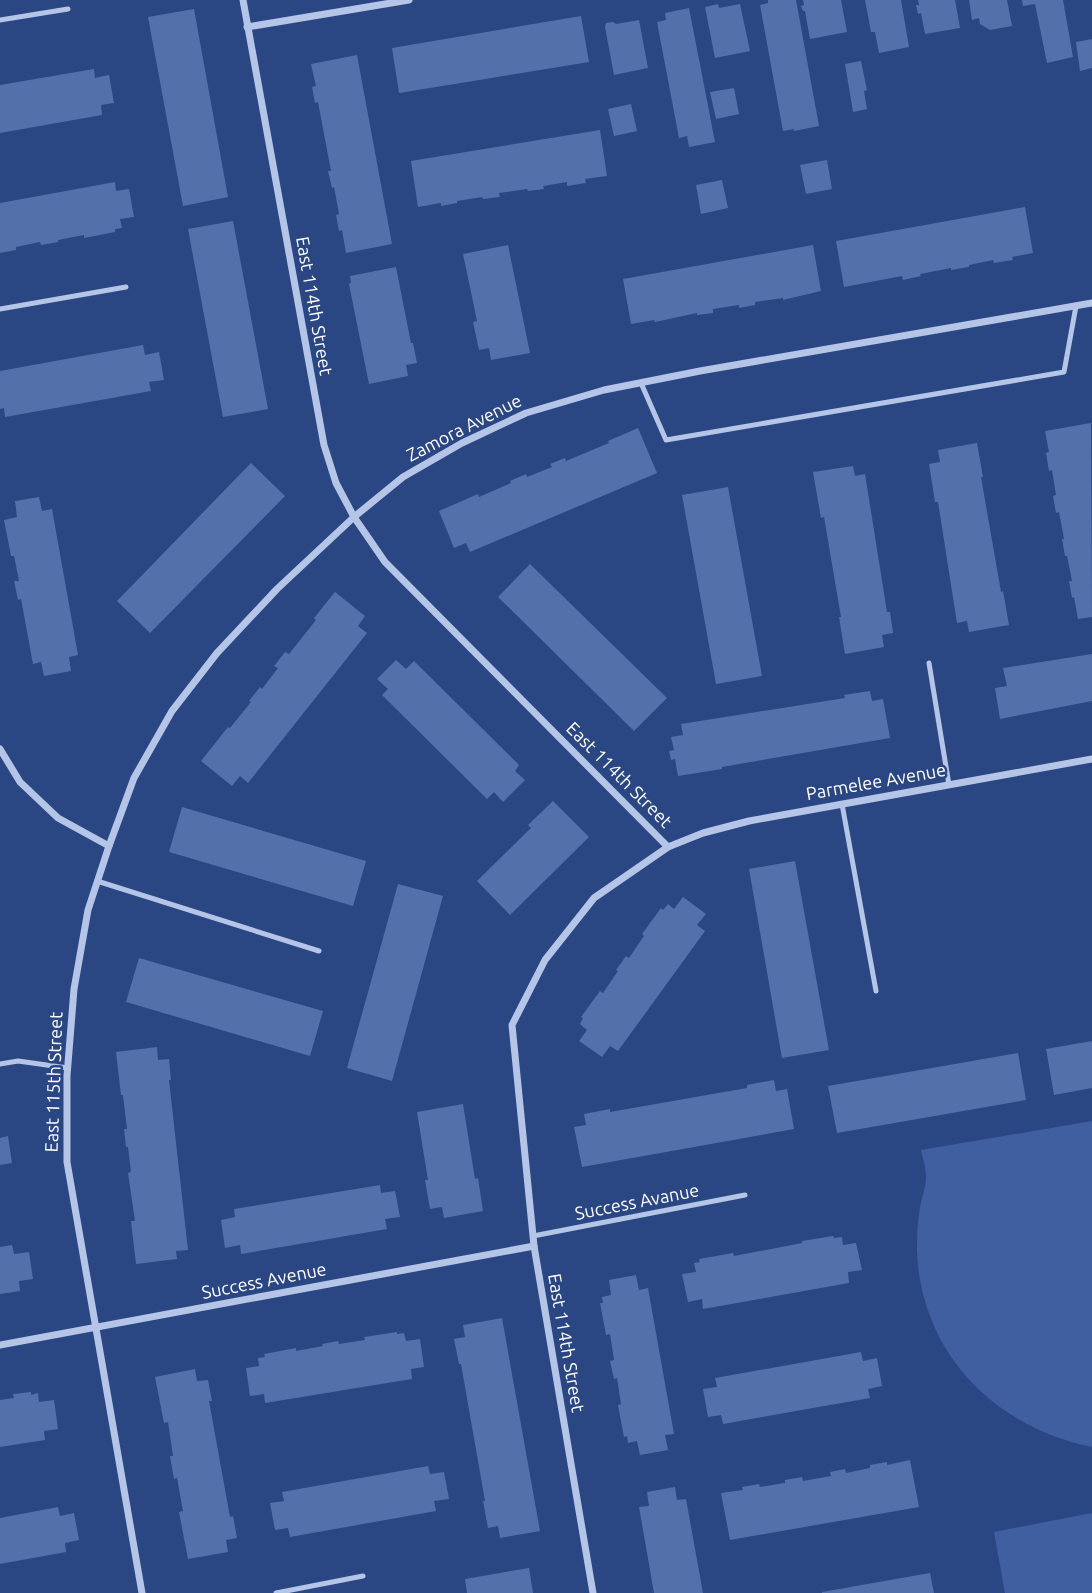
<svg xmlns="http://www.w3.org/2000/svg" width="1092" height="1593" font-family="Ubuntu,sans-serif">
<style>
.green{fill:#3f5fa0}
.building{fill:#5370ab}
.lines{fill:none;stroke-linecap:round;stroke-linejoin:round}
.lane{stroke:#b4c5e7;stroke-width:5}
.street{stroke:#b4c5e7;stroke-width:7}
.labels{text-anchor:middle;stroke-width:5;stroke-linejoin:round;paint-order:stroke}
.street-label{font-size:18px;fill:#fff;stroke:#2a4784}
</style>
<rect width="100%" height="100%" fill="#2a4784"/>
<g class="green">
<path d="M1092,1121V1447C994,1427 921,1353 917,1251C917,1239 917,1226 919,1214C920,1202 926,1189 926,1177C926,1168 923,1159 921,1150Z"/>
<polygon points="1092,1513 1092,1593 1005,1593 994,1532"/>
</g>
<g class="building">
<polygon points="768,0 796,0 819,126 794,131 794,129 783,131 760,5 768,3"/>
<polygon points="803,0 841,0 847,32 810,39 805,11 803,11 801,6 804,5"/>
<polygon points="865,0 901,0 909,47 879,53 875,32 871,32"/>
<polygon points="918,0 955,0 960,28 925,34 921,13 918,14 916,5 919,5"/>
<polygon points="969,0 1007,0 1012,26 990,30 980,24 979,18 972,20"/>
<polygon points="1022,0 1063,0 1073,57 1047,63 1035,4 1023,6"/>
<polygon points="718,4 719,8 740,4 750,51 715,58 705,7"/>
<polygon points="689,8 715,142 689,147 687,136 679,138 657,22 666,20 665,13"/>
<polygon points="194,9 228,197 183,206 148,17"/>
<polygon points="581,16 589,62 399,93 392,48"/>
<polygon points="639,20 648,68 614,75 605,27 606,23 613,22 616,24"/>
<polygon points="1092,39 1092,68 1080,71 1076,42"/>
<polygon points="357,55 392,244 346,253 342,230 339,231 336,215 339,214 334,187 332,188 328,171 331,171 318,102 315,103 312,87 316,86 311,64"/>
<polygon points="861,61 867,90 864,91 867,109 853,112 845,64"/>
<polygon points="94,69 95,78 109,75 114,103 101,105 102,115 0,133 0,85"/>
<polygon points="734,88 739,114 716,119 710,92"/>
<polygon points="631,104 637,131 614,136 608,109"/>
<polygon points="600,130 607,176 585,179 586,183 567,186 567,182 543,186 544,189 528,191 527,189 499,193 500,197 483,199 482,197 457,201 457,203 441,206 441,203 418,207 411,161"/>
<polygon points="827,160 832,189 806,194 800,165"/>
<polygon points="722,180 728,208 701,214 696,185"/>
<polygon points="115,182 116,191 129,189 134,217 120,219 122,228 115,229 115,232 84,238 84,235 58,240 58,242 41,245 40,242 16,247 16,250 0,253 0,203"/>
<polygon points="1025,207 1033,253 1012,257 1013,260 994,263 993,260 969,265 969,267 951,270 951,268 920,274 921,276 903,280 902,276 844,287 836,241"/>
<polygon points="233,221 268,409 223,417 188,229"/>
<polygon points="508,245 530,353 491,360 489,348 479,350 473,322 477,321 463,254"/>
<polygon points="813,245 821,291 783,300 783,298 755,302 755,305 739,308 739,305 713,309 713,313 697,315 697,313 655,322 654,320 631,324 623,279"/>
<polygon points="396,267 411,343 413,343 417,363 406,365 408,376 369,384 349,284 351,283 350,276"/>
<polygon points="143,345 145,355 159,352 164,380 149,382 151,391 5,417 4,408 0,409 0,371"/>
<polygon points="1091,423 1092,617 1078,619 1074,597 1072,598 1069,581 1072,581 1067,556 1065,556 1062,539 1064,539 1059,512 1056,513 1053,496 1056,495 1052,470 1049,471 1046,453 1049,452 1045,431"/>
<polygon points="638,428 657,473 470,552 466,543 454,548 439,511 478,494 479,497 511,483 510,481 526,474 527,477 552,467 550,464 565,458 566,461 609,443 608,441"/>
<polygon points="977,443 983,477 981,477 1001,592 1003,591 1009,625 969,632 967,621 957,623 938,502 935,502 929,464 940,462 938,450"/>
<polygon points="251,463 285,496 150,633 117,601"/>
<polygon points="853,466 855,476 865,474 887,612 890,612 893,633 882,635 884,647 845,654 839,617 841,617 824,517 821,518 813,472"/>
<polygon points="728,487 762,676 716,684 682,495"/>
<polygon points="39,497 42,511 52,509 78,655 69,657 71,671 44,676 41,662 33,664 21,599 18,600 14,581 19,581 14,556 11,556 4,520 17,517 15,501"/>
<polygon points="530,564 667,698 634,731 498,597"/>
<polygon points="335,592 365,616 358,626 367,633 248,783 240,776 232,786 201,761 228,727 230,728 251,702 249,701 260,687 262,689 278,668 274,666 285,652 289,654 316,620 314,618"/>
<polygon points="1092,654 1092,701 1000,719 995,688 1007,686 1003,668"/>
<polygon points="396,660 406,669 414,661 519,765 515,771 525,780 503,802 494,792 487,799 382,695 388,689 377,679"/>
<polygon points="870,691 872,701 883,699 890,738 722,767 722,769 678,776 675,759 671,760 669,751 674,750 671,737 683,735 681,724 845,698 844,695"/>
<polygon points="553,801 589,837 510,915 477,881 531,828 528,825"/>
<polygon points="182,807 366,861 353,906 169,852"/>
<polygon points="795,861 829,1050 782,1058 749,869"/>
<polygon points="398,884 443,896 392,1081 347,1068"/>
<polygon points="683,897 706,914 697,925 705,931 618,1051 610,1046 602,1057 579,1041 587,1030 580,1024 583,1018 581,1017 600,991 603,993 618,971 616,970 626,956 629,958 644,936 642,934 661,908 663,910 668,904 674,909"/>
<polygon points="139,958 323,1011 310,1056 126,1002"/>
<polygon points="1092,1041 1092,1088 1054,1095 1046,1049"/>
<polygon points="157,1047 158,1060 169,1059 171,1080 169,1080 188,1250 176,1251 177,1259 136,1264 131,1221 135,1221 128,1173 131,1172 128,1147 126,1147 124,1129 127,1129 123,1095 121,1095 116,1052"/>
<polygon points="1018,1053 1026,1100 837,1133 828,1086"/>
<polygon points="774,1080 776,1091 787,1089 794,1129 582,1167 574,1127 586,1125 584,1114 610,1109 610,1112 747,1088 747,1085"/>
<polygon points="463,1104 475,1179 478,1178 483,1211 444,1218 442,1207 430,1209 425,1180 428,1180 417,1112"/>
<polygon points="8,1136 12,1163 0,1165 0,1138"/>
<polygon points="380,1185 381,1193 395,1191 400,1217 385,1219 387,1229 241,1254 240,1245 225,1248 221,1220 235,1217 234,1209"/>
<polygon points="833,1236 834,1238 842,1237 843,1245 856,1243 862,1270 848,1272 849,1283 703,1309 702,1299 688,1302 682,1274 696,1272 694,1263 700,1262 699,1259 733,1253 734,1256 802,1243 802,1241"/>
<polygon points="12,1245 14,1254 29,1252 33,1279 19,1281 20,1291 0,1294 0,1247"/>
<polygon points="636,1275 639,1290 648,1288 674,1434 665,1435 668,1450 640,1455 637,1441 628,1443 627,1436 624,1437 618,1405 621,1404 617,1378 614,1379 610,1361 614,1360 610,1334 606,1335 600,1303 603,1303 602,1297 611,1295 609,1280"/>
<polygon points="502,1318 540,1531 500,1538 498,1526 488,1528 483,1501 485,1501 461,1364 459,1364 454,1339 465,1337 463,1325"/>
<polygon points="397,1332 397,1334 404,1333 406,1341 420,1339 424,1367 411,1369 412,1379 265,1403 264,1394 250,1396 246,1368 259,1366 258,1358 265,1357 264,1354 296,1348 296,1351 323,1346 322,1344 338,1341 339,1344 365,1340 364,1337"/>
<polygon points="861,1352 863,1361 877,1358 882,1386 868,1389 870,1398 723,1424 721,1415 708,1417 703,1389 717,1387 715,1378"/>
<polygon points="195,1369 197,1381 208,1380 212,1401 209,1401 230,1517 233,1516 237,1538 226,1540 228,1552 188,1559 179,1512 183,1511 177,1478 174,1479 170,1456 173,1456 168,1422 164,1423 155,1377"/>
<polygon points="31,1392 31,1395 38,1393 39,1402 54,1400 58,1429 44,1431 45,1440 0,1447 0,1400 14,1398 13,1394"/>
<polygon points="910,1460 919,1507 730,1540 721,1493 743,1490 742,1487 759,1484 760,1487 785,1483 785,1480 802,1477 803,1481 831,1476 830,1472 845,1469 846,1473 870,1468 870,1465 887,1462 887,1465"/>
<polygon points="428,1466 430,1474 444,1472 449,1499 434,1501 436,1511 290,1537 288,1528 275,1530 270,1503 284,1501 282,1492"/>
<polygon points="675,1487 677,1500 686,1499 703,1593 654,1593 639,1507 649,1506 647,1492"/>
<polygon points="58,1507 60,1516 74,1513 79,1540 65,1543 66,1552 0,1564 0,1518"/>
<polygon points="529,1568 533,1593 467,1593 465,1579"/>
<polygon points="930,1573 934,1593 822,1593 822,1592"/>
</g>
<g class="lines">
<g class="lane">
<polyline points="0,20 68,9"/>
<polyline points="0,309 126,287"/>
<polyline points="641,383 666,440 1064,372 1076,306"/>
<polyline points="929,663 949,785"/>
<polyline points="842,804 876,991"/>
<polyline points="97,881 319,951"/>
<polyline points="0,1064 18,1061 68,1068"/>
<polyline points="533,1236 745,1195"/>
<polyline points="276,1593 363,1576"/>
</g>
<g class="street">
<polyline points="243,0 324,445 336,483 354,517 385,562 668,847 594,898 545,960 512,1025 534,1246 593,1593"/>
<polyline points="247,27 409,0"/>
<polyline points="0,749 20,782 58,818 109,846 88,910 74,989 67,1076 67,1162 142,1593"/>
<polyline points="109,846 134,778 172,711 217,653 277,589 354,517 403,477 462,443 526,413 604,390 700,371 1092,303"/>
<polyline points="668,847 703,833 749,821 1092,759"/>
<polyline points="0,1345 534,1246"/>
</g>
</g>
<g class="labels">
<g class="street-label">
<text transform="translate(314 306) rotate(80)" y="6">East 114th Street</text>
<text transform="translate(464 428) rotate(-27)" y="6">Zamora Avenue</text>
<text transform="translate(619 775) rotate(45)" y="6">East 114th Street</text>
<text transform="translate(876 782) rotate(-10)" y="6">Parmelee Avenue</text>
<text transform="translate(54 1082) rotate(-88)" y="6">East 115th Street</text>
<text transform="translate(637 1202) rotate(-11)" y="6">Success Avanue</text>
<text transform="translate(264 1281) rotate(-11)" y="6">Success Avenue</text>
<text transform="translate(566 1343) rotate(80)" y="6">East 114th Street</text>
</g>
</g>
</svg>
